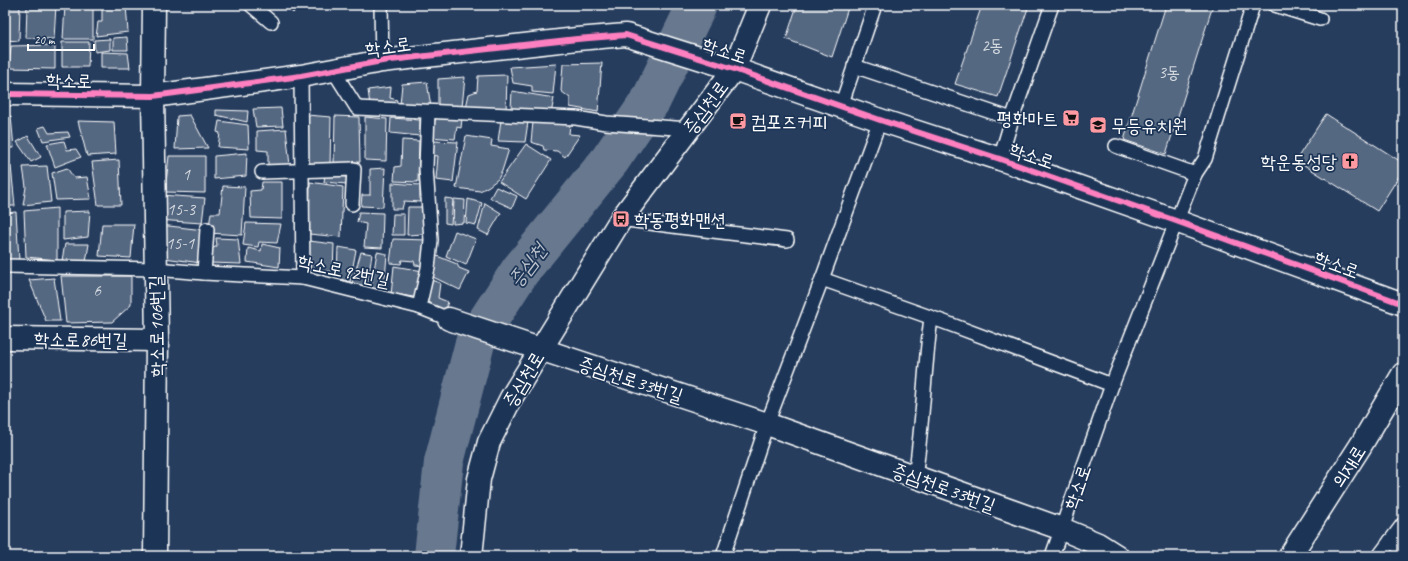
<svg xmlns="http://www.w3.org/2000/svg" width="1408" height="561" font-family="Caveat,'Poor Story',sans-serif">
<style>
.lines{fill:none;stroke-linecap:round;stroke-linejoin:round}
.river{stroke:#67788e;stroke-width:40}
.building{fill:#556781;stroke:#fff}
.lane-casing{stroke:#fff;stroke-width:16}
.street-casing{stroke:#fff;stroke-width:25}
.secondary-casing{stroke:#fff;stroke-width:25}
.lane{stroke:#1d3557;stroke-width:13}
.street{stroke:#1d3557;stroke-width:22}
.secondary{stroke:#1d3557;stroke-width:22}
.cycleway-casing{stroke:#1d3557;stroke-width:8}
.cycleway{stroke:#ff80c0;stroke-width:6}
.labels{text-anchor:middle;stroke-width:3.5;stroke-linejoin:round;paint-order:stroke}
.number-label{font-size:17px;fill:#d4d9e0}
.street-label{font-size:19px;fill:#fff;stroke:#1d3557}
.poi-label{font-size:19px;fill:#fff;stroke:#1d3557;text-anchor:start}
.water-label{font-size:20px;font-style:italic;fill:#bbc2cc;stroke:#1d3557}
</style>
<rect width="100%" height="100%" fill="#263d5e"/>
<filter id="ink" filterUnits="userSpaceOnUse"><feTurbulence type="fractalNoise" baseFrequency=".025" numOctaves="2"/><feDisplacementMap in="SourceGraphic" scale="8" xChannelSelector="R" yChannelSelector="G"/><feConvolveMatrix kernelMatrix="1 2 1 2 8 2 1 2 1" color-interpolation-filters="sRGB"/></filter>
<g filter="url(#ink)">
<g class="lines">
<polyline class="river" points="434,556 444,462 476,339 520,271 610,160 651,100 697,5"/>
</g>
<g class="building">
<polygon points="5,5 20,5 19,41 5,40"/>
<polygon points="27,5 56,5 54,39 26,38"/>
<polygon points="65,5 93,5 93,39 63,39"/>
<polygon points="102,5 126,5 128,32 96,36 98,22 102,22"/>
<polygon points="284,5 301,5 293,13"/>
<polygon points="797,5 849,5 832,57 786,39"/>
<polygon points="982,5 1029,5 998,97 955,84"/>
<polygon points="1166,5 1213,5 1166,154 1124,140"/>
<polygon points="127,37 128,50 113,50 113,38"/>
<polygon points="110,39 110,50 95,52 94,40"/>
<polygon points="62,42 89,42 88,67 62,67"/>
<polygon points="55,45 55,69 9,68 11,46"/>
<polygon points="101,52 128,53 130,68 101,68"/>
<polygon points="602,63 598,112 570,107 570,98 561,91 563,64"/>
<polygon points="556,64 553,94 532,92 532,86 513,83 510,67"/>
<polygon points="507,75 506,111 466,107 469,94 477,91 478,76"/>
<polygon points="465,77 462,107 438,106 438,79"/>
<polygon points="427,82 431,107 400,105 402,84"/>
<polygon points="391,87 390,98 397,100 396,106 370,105 368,90"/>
<polygon points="512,91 554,98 551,114 511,109"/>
<polygon points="281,108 283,126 256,127 253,109"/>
<polygon points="216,110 248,111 247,122 216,115"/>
<polygon points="1326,114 1403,163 1403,170 1377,211 1296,160"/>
<polygon points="190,115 208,148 175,149 177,116"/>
<polygon points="307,115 331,117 330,166 307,167"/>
<polygon points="5,116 11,116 14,148 5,148"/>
<polygon points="335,116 359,117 360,162 334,164"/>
<polygon points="365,117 387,119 386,161 365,160"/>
<polygon points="436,117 462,119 461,128 457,127 455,139 430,137"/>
<polygon points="391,118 420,120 420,136 390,133"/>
<polygon points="501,120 528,122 525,142 498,141"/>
<polygon points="78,121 114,122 116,154 87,156"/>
<polygon points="219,121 248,125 249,149 218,147 220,133 217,132"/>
<polygon points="533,122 570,124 569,134 580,135 565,157 557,151 544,150 543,146 531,142"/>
<polygon points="45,126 49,133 68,132 70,137 43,141 38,128"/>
<polygon points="286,129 290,166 268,166 268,151 257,150 257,131"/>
<polygon points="28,136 41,157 31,162 17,142"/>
<polygon points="466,136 492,140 491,146 509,149 502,171 498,179 489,186 480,191 456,188"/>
<polygon points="402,140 419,141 418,182 394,181 395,167 401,166"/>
<polygon points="64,141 67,150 76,149 81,157 55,167 47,144"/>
<polygon points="433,141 458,142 453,182 436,180 438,156 431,155"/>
<polygon points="526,144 551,160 526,199 499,182"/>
<polygon points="247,153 246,176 214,179 214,156"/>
<polygon points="169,156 205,156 205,193 165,192"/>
<polygon points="119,160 121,205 98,205 92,162"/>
<polygon points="11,166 15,206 5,206 5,167"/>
<polygon points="47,166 51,202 23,205 26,187 23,167"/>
<polygon points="67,168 74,178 87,177 91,199 56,200 52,173"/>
<polygon points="385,168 383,207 361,206 362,195 370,195 370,169"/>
<polygon points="325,174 347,174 347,184 324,182"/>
<polygon points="262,182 282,182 282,219 251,218 250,191 261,190"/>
<polygon points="310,182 343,187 341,237 309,234"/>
<polygon points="392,183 420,185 420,202 404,201 402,209 392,209"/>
<polygon points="223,186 245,187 242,235 208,233 211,213 220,213"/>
<polygon points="496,187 517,196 512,208 490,198"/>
<polygon points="160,195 205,198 202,223 157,220"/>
<polygon points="445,198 453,199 451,224 445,223"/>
<polygon points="454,199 465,200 464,223 453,224"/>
<polygon points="468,199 482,203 476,225 466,223"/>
<polygon points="485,203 501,213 488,235 478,230"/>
<polygon points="408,207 422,207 424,234 407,235"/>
<polygon points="57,208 57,260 26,257 24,211"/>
<polygon points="90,211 88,237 63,240 63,212"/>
<polygon points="16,212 19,260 5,260 5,213"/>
<polygon points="359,212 383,213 382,248 364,247 366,224 357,222"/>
<polygon points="393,214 404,214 404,235 392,235"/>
<polygon points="246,223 281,224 277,243 259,242 258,247 243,245"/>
<polygon points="102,224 134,224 131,258 99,256"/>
<polygon points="160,225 204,230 201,263 157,257"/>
<polygon points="455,231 476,239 466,265 446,256"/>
<polygon points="216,238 238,239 241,264 210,263 210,250 217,246"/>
<polygon points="393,239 428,240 426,266 415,265 414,261 402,260 401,264 390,263"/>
<polygon points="309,241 334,244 333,271 324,272 324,278 318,277 308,267"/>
<polygon points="65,244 89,244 86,262 62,260"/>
<polygon points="262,244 280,248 279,267 247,262 248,248 261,251"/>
<polygon points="338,247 356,250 350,282 337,278"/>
<polygon points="361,252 372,254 367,287 352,283"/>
<polygon points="377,252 387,254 384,291 371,289"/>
<polygon points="437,256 457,264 459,268 469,272 460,290 429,275"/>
<polygon points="394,266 423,271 419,298 401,295 399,297 391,295"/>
<polygon points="61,276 131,276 131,305 112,322 66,323"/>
<polygon points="54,278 60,321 46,321 29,280"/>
<polygon points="431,280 440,283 438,298 448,302 445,310 424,301"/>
</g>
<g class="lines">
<g class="lane-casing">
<g id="lane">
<polyline points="251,5 271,22"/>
<polyline points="381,5 382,61"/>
<polyline points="1275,5 1320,19"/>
<polyline points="854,66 1012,119"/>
<polyline points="333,70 357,108 576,118 606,123 689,129"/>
<polyline points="301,76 303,278"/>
<polyline points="841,106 875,5"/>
<polyline points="1000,159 1012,119 1052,5"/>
<polyline points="262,172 354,169 352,204"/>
<polyline points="1195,174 1205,159 1253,5"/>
<path d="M621,219C676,227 731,233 787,240"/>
<polyline points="5,266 155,269 204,273 303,278 419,307 449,319"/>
<polyline points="204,273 207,229"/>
<polyline points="822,279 944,322 1112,385"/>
<polyline points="419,307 428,268 431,240 426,168 428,112"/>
<path d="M915,477C923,424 924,371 931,318"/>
<polyline points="1390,541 1403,550"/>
<polyline points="723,556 767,424 822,279 880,120"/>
<polyline points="1052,556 1112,385 1195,174 1116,146"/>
<polyline points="1379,556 1403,524"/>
</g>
</g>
<g class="street-casing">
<g id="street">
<polyline points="154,5 153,96 157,340 155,556"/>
<polyline points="5,94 153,96 301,76 382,61 577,39 626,35 734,69 880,120 1000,159 1176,221 1403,304"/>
<polyline points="449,319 767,424 1062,529 1098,544 1117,556"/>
<polyline points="5,338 157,340"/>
<polyline points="471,556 479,479 489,442 511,398 621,219 734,69 760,5"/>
</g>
</g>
<g class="secondary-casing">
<polyline id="secondary" points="1290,556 1361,445 1403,374"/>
</g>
<use href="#lane" class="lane"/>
<use href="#street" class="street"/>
<use href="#secondary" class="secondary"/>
<g class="cycleway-casing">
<polyline id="cycleway" points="5,94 153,96 301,76 382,61 577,39 626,35 734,69 880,120 1000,159 1176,221 1403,304"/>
</g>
<use href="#cycleway" class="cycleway"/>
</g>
</g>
<defs>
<g id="supermarket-square" transform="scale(0.9)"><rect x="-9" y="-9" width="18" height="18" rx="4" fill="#ff9aa2" stroke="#1d3557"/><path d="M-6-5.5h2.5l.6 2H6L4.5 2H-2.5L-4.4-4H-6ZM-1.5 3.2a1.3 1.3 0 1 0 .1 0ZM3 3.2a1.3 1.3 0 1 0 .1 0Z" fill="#111"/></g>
<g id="cafe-square" transform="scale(0.9)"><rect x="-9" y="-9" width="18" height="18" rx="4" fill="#ff9aa2" stroke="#1d3557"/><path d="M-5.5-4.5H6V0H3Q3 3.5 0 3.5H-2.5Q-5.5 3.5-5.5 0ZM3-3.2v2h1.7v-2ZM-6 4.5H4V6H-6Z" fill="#111"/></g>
<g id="school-square" transform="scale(0.9)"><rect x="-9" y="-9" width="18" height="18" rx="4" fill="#ff9aa2" stroke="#1d3557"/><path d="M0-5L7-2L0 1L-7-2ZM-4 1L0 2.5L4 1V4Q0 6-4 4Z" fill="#111"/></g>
<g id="church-square" transform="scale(0.9)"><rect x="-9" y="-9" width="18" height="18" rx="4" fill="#ff9aa2" stroke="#1d3557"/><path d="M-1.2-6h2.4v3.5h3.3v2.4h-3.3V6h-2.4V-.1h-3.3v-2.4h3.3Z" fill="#111"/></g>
<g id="bus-square" transform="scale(0.9)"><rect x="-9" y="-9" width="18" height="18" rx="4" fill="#ff9aa2" stroke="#1d3557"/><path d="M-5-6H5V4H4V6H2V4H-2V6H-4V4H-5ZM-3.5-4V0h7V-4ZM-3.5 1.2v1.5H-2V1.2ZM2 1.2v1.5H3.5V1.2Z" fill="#111"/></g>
</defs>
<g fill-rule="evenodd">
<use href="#supermarket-square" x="1071" y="118"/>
<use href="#cafe-square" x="738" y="121"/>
<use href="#school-square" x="1098" y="125"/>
<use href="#church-square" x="1350" y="161"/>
<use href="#bus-square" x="621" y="219"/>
</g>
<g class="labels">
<g class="number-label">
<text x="992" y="51">2동</text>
<text x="1169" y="78">3동</text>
<text x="186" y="180">1</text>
<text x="181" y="215">15-3</text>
<text x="180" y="249">15-1</text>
<text x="97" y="296">6</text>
</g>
<g class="street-label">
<text transform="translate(388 46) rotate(-8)" y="7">학소로</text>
<text transform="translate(725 50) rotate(18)" y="7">학소로</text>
<text transform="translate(69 80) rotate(1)" y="7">학소로</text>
<text transform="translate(705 107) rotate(-53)" y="7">증심천로</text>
<text transform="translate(1032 155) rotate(19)" y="7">학소로</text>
<text transform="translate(1337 264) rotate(20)" y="7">학소로</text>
<text transform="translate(344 270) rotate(12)" y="7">학소로92번길</text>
<text transform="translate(156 326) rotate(-91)" y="7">학소로106번길</text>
<text transform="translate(81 339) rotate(1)" y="7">학소로86번길</text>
<text transform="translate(523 379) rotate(-59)" y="7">증심천로</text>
<text transform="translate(631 379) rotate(18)" y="7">증심천로33번길</text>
<text transform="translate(1348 466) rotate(-58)" y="7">의재로</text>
<text transform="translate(944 487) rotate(20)" y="7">증심천로33번길</text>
<text transform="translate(1077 487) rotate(-71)" y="7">학소로</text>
</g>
<g class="poi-label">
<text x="1058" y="125" text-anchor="end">평화마트</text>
<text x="751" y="128">컴포즈커피</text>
<text x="1111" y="132">무등유치원</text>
<text x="1337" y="168" text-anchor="end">학운동성당</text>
<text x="634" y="226">학동평화맨션</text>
</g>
<g class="water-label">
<text transform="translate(527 265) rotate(-53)" y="7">증심천</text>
</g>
</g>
<rect width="1408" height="561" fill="none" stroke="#1d3557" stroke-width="20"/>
<rect x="10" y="10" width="1388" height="541" fill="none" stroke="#fff" stroke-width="1.5" filter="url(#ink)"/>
<path d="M28 44v6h66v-6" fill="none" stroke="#ffffff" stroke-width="2"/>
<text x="34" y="44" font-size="12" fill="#ffffff" stroke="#1d3557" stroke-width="3" paint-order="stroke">20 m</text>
</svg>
